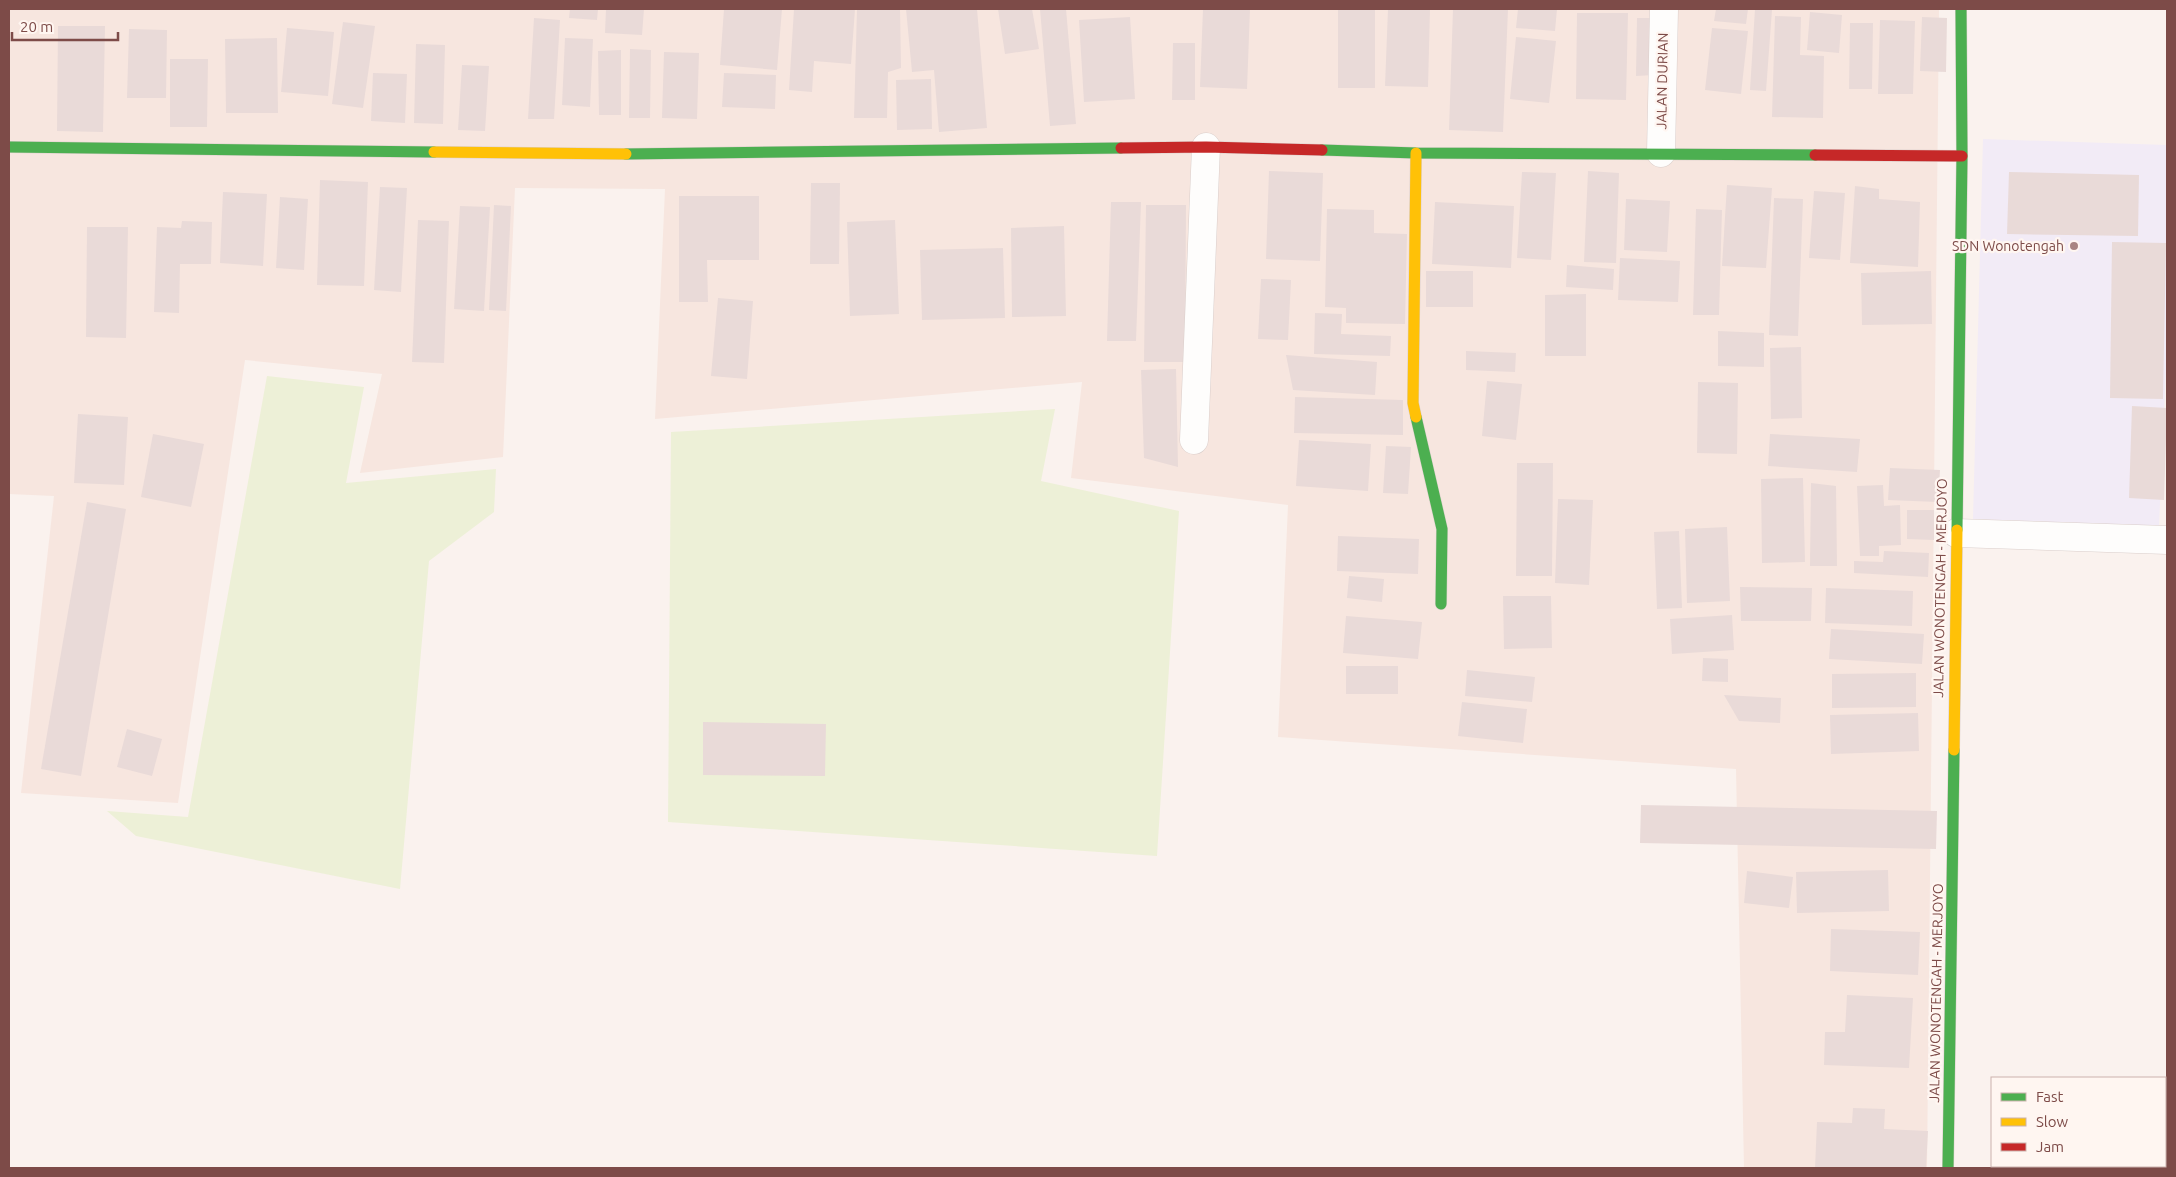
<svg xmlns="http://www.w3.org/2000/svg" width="2176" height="1177" font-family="Ubuntu,sans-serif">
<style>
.residential{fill:#f7e6df}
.education{fill:#f2ebf6}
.green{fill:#edf0d7}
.building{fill:#e9dad8}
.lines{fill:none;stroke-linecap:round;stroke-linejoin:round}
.street-casing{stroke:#dacecb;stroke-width:29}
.fast-casing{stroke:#dbcecb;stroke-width:12}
.slow-casing{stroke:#dbcecb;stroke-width:12}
.jam-casing{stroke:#dbcecb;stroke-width:12}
.street{stroke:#fefdfc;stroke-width:28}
.fast{stroke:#4caf50;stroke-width:11}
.slow{stroke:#ffc107;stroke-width:11}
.jam{stroke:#c62828;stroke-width:11}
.poi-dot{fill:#a98582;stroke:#fff6f1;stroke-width:2}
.labels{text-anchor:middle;stroke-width:4.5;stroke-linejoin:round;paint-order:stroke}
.street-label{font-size:14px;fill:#7d4b48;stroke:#fff6f1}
.poi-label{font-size:14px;fill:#7d4b48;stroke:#fff6f1;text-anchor:end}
</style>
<rect width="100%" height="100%" fill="#faf2ee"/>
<polygon class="residential" points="9,9 1939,9 1927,1168 1744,1168 1736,769 1278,737 1288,505 1071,478 1082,382 655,419 665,189 515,188 503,457 360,473 382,374 245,360 178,803 21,793 54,496 9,494"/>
<polygon class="education" points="1983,139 2167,145 2167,346 2159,526 1973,519"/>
<g class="green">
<polygon points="267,376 364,387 346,483 496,469 494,512 429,561 400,889 136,836 107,811 188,817"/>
<polygon points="1055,409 1041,481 1179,511 1157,856 668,822 671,432"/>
</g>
<g class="building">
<polygon points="570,9 598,9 597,20 569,18"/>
<polygon points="606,9 644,9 642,35 605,33"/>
<polygon points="724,9 782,9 777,70 720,65"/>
<polygon points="794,9 855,9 851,64 814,61 812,92 789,90"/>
<polygon points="857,9 900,9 901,68 888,72 887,118 854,118"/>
<polygon points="906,9 977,9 987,128 939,132 934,70 912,72"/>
<polygon points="998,9 1032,9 1039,49 1005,54"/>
<polygon points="1040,9 1066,9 1076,124 1050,126"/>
<polygon points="1203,9 1250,9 1247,89 1200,87"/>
<rect x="1338" y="9" width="37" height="79"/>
<polygon points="1388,9 1430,9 1428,87 1385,86"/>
<polygon points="1453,9 1508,9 1503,132 1449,130"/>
<polygon points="1518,9 1557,9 1555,31 1516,28"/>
<polygon points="1716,9 1748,9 1746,24 1714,21"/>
<polygon points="1755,9 1772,10 1766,91 1750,90"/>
<polygon points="1810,12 1842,15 1839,53 1807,50"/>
<polygon points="1577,13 1628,13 1626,100 1576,99"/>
<polygon points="1775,16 1801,17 1800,55 1824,56 1823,118 1772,117"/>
<polygon points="1130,17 1135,99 1084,102 1079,20"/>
<polygon points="1922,17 1947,18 1946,72 1920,71"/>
<polygon points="534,18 560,20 554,119 528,119"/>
<polygon points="1637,18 1654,18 1654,75 1636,76"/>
<polygon points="1880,20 1915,21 1913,94 1878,94"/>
<polygon points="343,22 375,26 363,108 332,104"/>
<polygon points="1850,23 1873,23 1872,89 1849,89"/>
<polygon points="58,26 105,26 103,132 57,131"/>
<polygon points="287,28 334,32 328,96 281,92"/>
<polygon points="1712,28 1748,31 1741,94 1705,90"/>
<polygon points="129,29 167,30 166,98 127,98"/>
<polygon points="1516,37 1556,41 1549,103 1510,99"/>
<polygon points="277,38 278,113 226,113 225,39"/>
<polygon points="565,38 593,39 590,107 562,105"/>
<polygon points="1173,43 1195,43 1195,100 1172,100"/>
<polygon points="416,44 445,45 443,124 414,123"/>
<polygon points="630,49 651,50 650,118 629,118"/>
<polygon points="621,50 621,115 599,115 598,51"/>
<polygon points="664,52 699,53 697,119 662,118"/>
<polygon points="170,59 208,59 207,127 170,127"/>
<polygon points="462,65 489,66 485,131 458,130"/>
<polygon points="373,73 407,74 405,123 371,121"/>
<polygon points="724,73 776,75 775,109 722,107"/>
<polygon points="931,79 932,129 897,130 896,80"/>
<polygon points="1269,171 1323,173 1320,261 1266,259"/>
<polygon points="1588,171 1619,173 1616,263 1584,262"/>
<polygon points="1522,172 1556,173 1551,260 1517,258"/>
<polygon points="2009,172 2139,175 2138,236 2007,234"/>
<polygon points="320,180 368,182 364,286 317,285"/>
<polygon points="811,183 840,183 839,264 810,264"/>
<polygon points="1727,185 1772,188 1766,268 1722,266"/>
<polygon points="1855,186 1879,189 1879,199 1920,202 1918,267 1850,263"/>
<polygon points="380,187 407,188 401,292 374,290"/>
<polygon points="1814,191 1845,193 1840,260 1809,258"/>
<polygon points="223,192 267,194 263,266 220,263"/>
<polygon points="679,196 759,196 759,260 707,260 708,302 679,302"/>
<polygon points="280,197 308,199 304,270 276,268"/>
<polygon points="1774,198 1803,199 1798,336 1769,335"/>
<polygon points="1626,199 1670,201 1667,252 1624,250"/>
<polygon points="1111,202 1141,202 1136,341 1107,341"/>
<polygon points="1435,202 1514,206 1511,268 1432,264"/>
<polygon points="494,205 511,206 506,311 489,310"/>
<polygon points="1146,205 1186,205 1185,362 1144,362"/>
<polygon points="460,206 490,207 484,311 454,309"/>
<polygon points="1327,209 1374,210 1374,233 1407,234 1405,324 1346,323 1346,308 1325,307"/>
<polygon points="1696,209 1722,210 1719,315 1693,315"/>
<polygon points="418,220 449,221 444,363 412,362"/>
<polygon points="895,220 899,314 850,316 847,222"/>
<polygon points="182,221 212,222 211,264 180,264 179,313 154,312 157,227 181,228"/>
<polygon points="1064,226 1066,316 1012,317 1011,228"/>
<polygon points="87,227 128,227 126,338 86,337"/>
<polygon points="2112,242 2166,243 2163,399 2110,398"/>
<polygon points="1003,248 1005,318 922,320 920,250"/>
<polygon points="1620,258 1680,261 1678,302 1618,300"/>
<polygon points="1567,265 1614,269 1613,290 1566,287"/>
<rect x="1426" y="271" width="47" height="36"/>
<polygon points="1931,271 1932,324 1862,325 1861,273"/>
<polygon points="1261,279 1291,280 1288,340 1258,339"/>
<polygon points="1586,294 1586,356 1545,356 1545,295"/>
<polygon points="718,298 753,301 747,379 711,376"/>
<polygon points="1315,313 1342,314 1341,334 1391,336 1390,356 1314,354"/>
<polygon points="1718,331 1764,333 1764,367 1718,366"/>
<polygon points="1801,347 1802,418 1771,419 1770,348"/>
<polygon points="1466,351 1516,353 1515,372 1466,370"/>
<polygon points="1286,355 1377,362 1375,395 1293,390"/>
<polygon points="1176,369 1178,467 1144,458 1141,370"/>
<polygon points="1487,381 1522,384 1516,440 1482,436"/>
<polygon points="1698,382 1738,383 1737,454 1697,453"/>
<polygon points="1295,397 1403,400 1403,435 1294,433"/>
<polygon points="2132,406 2167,408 2164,500 2129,498"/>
<polygon points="78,414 128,417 124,485 74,483"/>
<polygon points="153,434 204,444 191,507 141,497"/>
<polygon points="1770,434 1860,439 1857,472 1768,466"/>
<polygon points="1299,440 1371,444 1368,491 1296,486"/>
<polygon points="1386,446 1411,447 1408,494 1383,493"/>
<polygon points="1517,463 1553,463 1552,576 1516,576"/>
<polygon points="1890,468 1940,470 1938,502 1888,500"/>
<polygon points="1803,478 1805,562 1762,563 1761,479"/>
<polygon points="1811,483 1836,486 1837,566 1810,566"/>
<polygon points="1883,485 1884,506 1900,505 1901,545 1879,546 1879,556 1860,556 1857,486"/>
<polygon points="1558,499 1593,500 1589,585 1555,583"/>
<polygon points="87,502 126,509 81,776 41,769"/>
<polygon points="1907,510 1934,510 1934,540 1907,539"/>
<polygon points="1727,527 1730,601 1687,603 1685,529"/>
<polygon points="1679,531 1682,608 1657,609 1654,532"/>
<polygon points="1338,536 1419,539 1418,574 1337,571"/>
<polygon points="1884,551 1929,553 1928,577 1854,573 1854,561 1883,562"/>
<polygon points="1349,576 1384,579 1382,602 1347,598"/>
<polygon points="1740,587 1812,588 1811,621 1741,621"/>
<polygon points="1826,588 1913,591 1912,626 1825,623"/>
<polygon points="1503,596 1551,596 1552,648 1504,649"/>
<polygon points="1732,615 1734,650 1672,654 1670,619"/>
<polygon points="1346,616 1422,622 1418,659 1343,653"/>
<polygon points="1831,629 1924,634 1922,664 1829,659"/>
<polygon points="1703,658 1728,659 1728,682 1702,681"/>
<rect x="1346" y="666" width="52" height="28"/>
<polygon points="1467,670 1535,677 1532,702 1465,696"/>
<polygon points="1916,673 1916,707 1832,708 1832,674"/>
<polygon points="1724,695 1781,698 1780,723 1739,721"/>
<polygon points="1462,702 1527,709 1523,743 1458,736"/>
<polygon points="1918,713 1919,751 1831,754 1830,715"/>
<polygon points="703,722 826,724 825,776 703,775"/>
<polygon points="127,729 162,739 152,776 117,767"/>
<polygon points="1641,805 1937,811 1936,849 1640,843"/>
<polygon points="1888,870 1889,911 1797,913 1796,872"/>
<polygon points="1747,871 1793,877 1789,908 1744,903"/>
<polygon points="1831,929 1920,932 1918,975 1830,971"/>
<polygon points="1847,995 1913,998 1909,1068 1824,1065 1825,1032 1845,1032"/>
<polygon points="1853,1108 1885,1109 1884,1129 1928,1131 1926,1168 1815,1168 1817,1122 1852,1123"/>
</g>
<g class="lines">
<g class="street-casing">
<g id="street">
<polyline points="1661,153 1664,9"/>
<polyline points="1194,440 1206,147"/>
<polyline points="1956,533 2167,540"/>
</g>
</g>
<g class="fast-casing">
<g id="fast">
<polyline points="9,147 434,152"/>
<polyline points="1322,150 1416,153 1815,155"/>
<polyline points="626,154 1121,148"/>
<polyline points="1416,417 1442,529 1441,604"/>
<polyline points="1957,530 1962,156 1961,9"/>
<polyline points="1948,1168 1954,750"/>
</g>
</g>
<g class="slow-casing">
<g id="slow">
<polyline points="434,152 626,154"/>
<polyline points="1416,153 1413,403 1416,417"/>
<polyline points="1954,750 1957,530"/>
</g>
</g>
<g class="jam-casing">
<g id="jam">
<polyline points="1121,148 1206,147 1322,150"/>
<polyline points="1815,155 1962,156"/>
</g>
</g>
<use href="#street" class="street"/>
<use href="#fast" class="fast"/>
<use href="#slow" class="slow"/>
<use href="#jam" class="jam"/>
</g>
<circle class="poi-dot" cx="2074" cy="246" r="5"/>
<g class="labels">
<g class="street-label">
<text transform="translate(1662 81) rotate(-89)" y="5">JALAN DURIAN</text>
<text transform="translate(1940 588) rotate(-89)" y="5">JALAN WONOTENGAH - MERJOYO</text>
<text transform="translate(1936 993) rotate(-89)" y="5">JALAN WONOTENGAH - MERJOYO</text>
</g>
<g class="poi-label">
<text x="2064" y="251">SDN Wonotengah</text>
</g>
</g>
<rect width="2176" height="1177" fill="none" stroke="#7d4b48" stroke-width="20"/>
<rect x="1991" y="1077" width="175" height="90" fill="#fff6f1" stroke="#cbb2ad"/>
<rect x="2001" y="1093" width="25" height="8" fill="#4caf50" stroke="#cbb2ad"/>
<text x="2036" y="1102" font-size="15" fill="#7d4b48">Fast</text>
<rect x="2001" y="1118" width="25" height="8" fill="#ffc107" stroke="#cbb2ad"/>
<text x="2036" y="1127" font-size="15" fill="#7d4b48">Slow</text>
<rect x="2001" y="1143" width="25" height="8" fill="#c62828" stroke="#cbb2ad"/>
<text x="2036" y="1152" font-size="15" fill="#7d4b48">Jam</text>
<path d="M12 32v8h106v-8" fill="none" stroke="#7d4b48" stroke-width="2.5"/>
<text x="20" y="32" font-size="15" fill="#7d4b48" stroke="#fff6f1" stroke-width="4" paint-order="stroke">20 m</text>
</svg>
